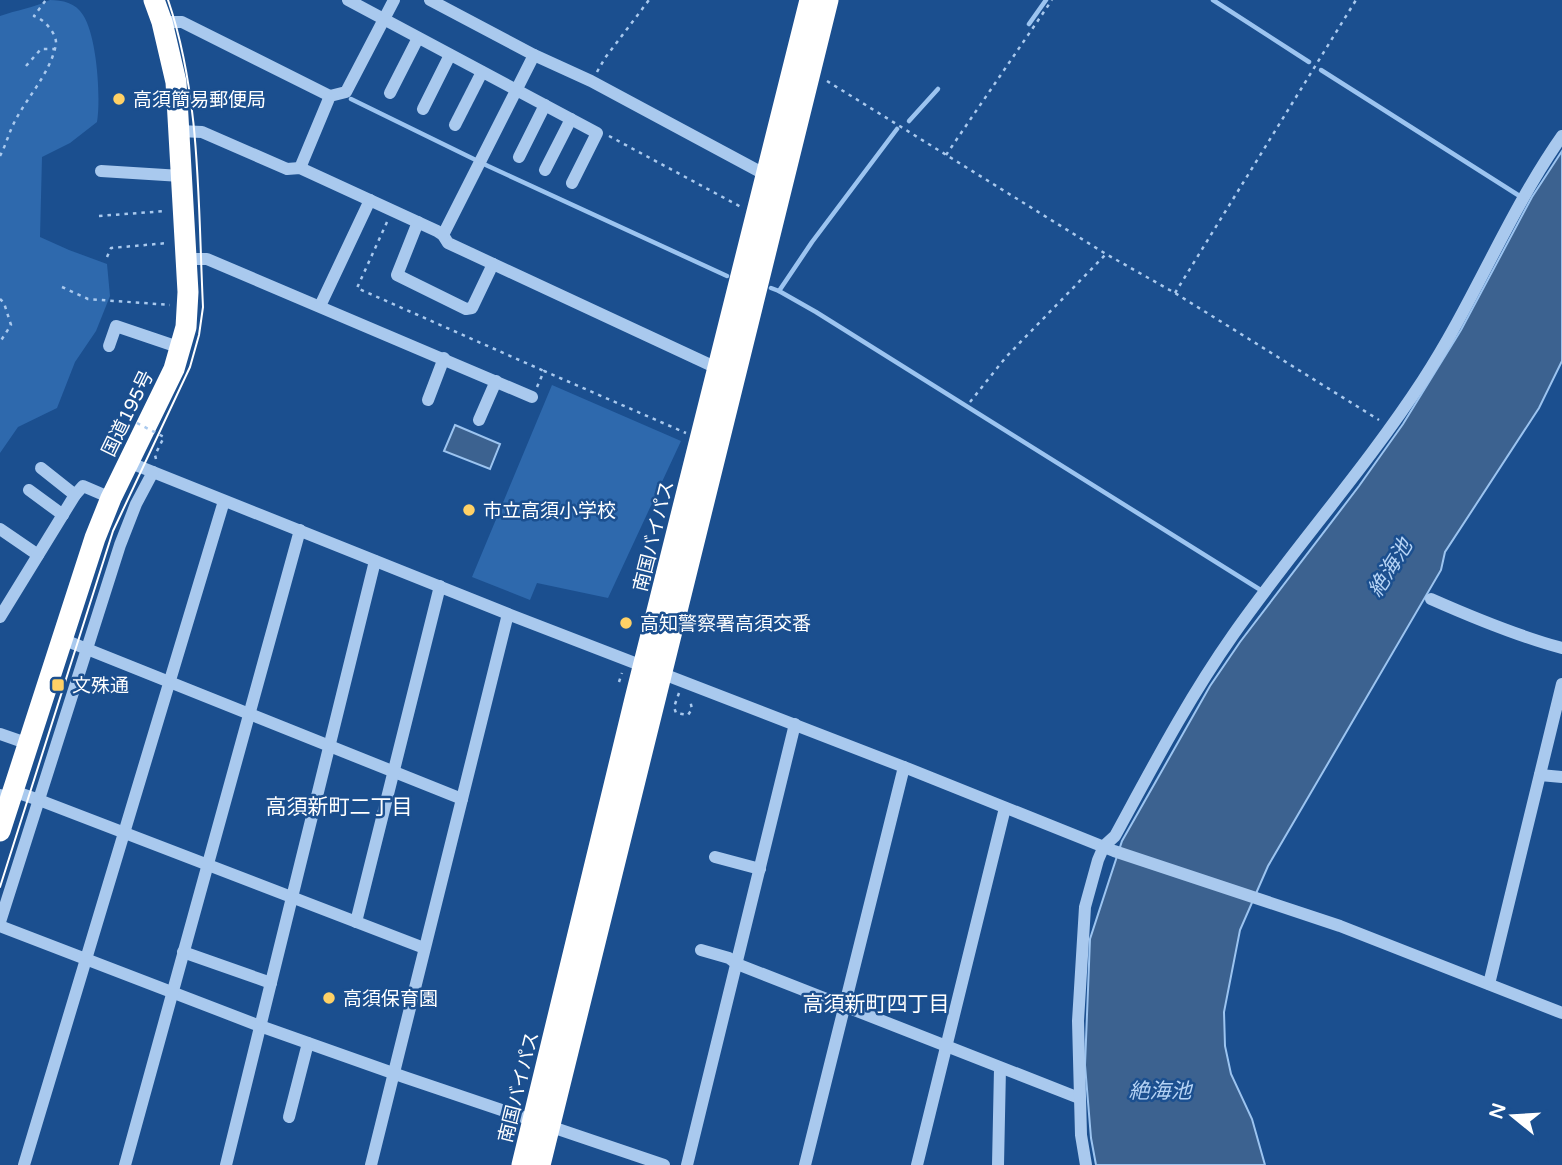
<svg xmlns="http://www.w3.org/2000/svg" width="1562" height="1165" font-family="'Varela Round','Noto Sans JP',sans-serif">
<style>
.green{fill:#2e69ad}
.water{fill:#3c6290;stroke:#9cc4f0;stroke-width:2}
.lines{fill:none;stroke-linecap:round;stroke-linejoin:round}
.stream{stroke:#9cc4f0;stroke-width:4.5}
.path{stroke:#a9c9ee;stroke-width:2.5;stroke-dasharray:3.5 5;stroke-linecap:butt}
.minor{stroke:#a9c9ee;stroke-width:12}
.highway{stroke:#fff;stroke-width:21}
.tram{stroke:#fff;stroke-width:2}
.path-bridge{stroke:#a9c9ee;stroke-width:2.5;stroke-dasharray:3.5 5;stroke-linecap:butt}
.poi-dot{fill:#ffd166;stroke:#1b4f8f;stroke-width:2.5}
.labels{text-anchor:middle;stroke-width:5;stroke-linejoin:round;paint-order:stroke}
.poi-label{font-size:19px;fill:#fff;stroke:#1b4f8f;text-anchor:start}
.street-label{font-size:19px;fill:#fff;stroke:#1b4f8f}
.water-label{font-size:21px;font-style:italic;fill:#b5d3f5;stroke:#1b4f8f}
.neighbourhood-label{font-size:21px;fill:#fff;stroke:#1b4f8f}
</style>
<rect width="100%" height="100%" fill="#1b4f8f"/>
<g class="green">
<path d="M50,0C62,0 76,3 83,15C97,36 101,98 97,122L70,143L42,157L40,237L69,250L107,264L110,296L96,331L75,362L57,408L18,427L0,453V16C17,10 33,8 50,0Z"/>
<polygon points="552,385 681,441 608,598 537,583 530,600 472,577"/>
</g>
<g class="water">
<polygon points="1562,151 1562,361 1539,408 1445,552 1441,570 1268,866 1240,930 1224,1012 1225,1046 1231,1074 1252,1119 1265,1165 1096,1165 1091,1138 1085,1065 1090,939 1122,841 1210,686 1240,642 1359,486 1403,424 1461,330 1532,197"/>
<polygon points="455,425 500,444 490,469 444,451"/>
</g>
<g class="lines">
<g class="stream">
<polyline points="1213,0 1309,62"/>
<polyline points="1029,24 1046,0"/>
<polyline points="1321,70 1518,195"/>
<polyline points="351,99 488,166 727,276"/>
<polyline points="909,121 938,89"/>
<polyline points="771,288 779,291 816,312 1259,589"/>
<polyline points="779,291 812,242 897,129"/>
</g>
<g class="path">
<polyline points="26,66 41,49 54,49"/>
<polyline points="597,72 605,58 649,0"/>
<polyline points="827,81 1106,254 1175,293 1379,420"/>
<polyline points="609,136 743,208"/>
<polyline points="946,155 1052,0"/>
<path d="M0,156C6,145 9,132 15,121C28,96 51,72 56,44C57,34 44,19 34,16L46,0"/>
<polyline points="99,216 166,211"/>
<polyline points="387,222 357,288 544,371"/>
<polyline points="107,257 111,248 168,243"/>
<polyline points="62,287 88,299 170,305"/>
<polyline points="1175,293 1356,0"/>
<polyline points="0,299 4,303 11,325 0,342"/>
<polyline points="537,387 544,371 686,433"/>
<polyline points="970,402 1006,357 1106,254"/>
<polyline points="156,459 155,455 164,437"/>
<polyline points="619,682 622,673"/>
<polyline points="679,693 674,707 676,713 688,715 692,709 690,700"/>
</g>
<g class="minor">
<polyline points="348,0 597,133 572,183"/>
<polyline points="430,0 534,55 591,81 768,176"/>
<polyline points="162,22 182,22 330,96"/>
<polyline points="390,93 418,38"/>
<polyline points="423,109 450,55"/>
<polyline points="455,125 482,72"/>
<polyline points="179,131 202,132 287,169 300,168 437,231 443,235 448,243 719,369"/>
<polyline points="519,157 545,105"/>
<polyline points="300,168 330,96 346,92 394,0"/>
<polyline points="545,170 571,119"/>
<polyline points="101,171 181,176"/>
<polyline points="418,222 397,275 466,309 472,308 493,264"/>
<polyline points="443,235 534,55"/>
<polyline points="186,259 207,259 532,397"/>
<polyline points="320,306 370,200"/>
<polyline points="109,346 116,326 181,348"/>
<polyline points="428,400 444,358"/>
<polyline points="479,420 496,381"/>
<polyline points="128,462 508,614 904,767 1114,851 1340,926 1562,1013"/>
<polyline points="41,468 75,495"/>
<polyline points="29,490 63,515"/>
<polyline points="0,529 38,555"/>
<path d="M1431,599C1474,618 1517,636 1562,648"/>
<polyline points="0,617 75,495 83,486 111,498"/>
<polyline points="62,639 462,799"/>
<polyline points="0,734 29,744"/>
<polyline points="1540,775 1562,777"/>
<polyline points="0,795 4,796 13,791 39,800 424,948"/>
<polyline points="715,857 760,869"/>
<polyline points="0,922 120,545 136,504 153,472"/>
<polyline points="356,922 440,586"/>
<polyline points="0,926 260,1026 404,1077 664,1165"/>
<polyline points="701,950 729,958 737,964 1079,1098"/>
<polyline points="183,952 271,983"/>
<polyline points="1489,984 1562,684"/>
<polyline points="289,1117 308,1043"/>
<polyline points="24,1165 224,501"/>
<polyline points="125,1165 300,530"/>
<polyline points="226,1165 375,561"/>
<polyline points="371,1165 508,614"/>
<polyline points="687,1165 795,724"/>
<polyline points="805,1165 904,767"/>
<polyline points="917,1165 1005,808"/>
<polyline points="998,1165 1000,1068"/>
<path d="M1086,1165L1081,1135L1078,1021L1085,907L1098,860L1104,846L1115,836C1152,768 1188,699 1233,635C1294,548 1365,469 1423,380C1474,302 1508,213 1562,136"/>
</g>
<g class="highway">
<polyline points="0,831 95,538 111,498 174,369 186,327 188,292 176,82 162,22 154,0"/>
<polyline points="522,1165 635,699 810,0"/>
<polyline points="540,1165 828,0"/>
</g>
<path class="tram" d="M0,887L113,531L190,367L199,335L203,307C198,206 201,96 168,0"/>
<polyline class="path-bridge" points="137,423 164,437"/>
</g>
<g class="poi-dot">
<circle cx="119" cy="99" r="7"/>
<circle cx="469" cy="510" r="7"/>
<circle cx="626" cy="623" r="7"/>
<rect x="51" y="678" width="14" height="14" rx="3.5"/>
<circle cx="329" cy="998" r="7"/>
</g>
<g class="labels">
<g class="poi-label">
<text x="133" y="106">高須簡易郵便局</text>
<text x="483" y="517">市立高須小学校</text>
<text x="640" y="630">高知警察署高須交番</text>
<text x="72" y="692">文殊通</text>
<text x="343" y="1005">高須保育園</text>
</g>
<g class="street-label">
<text transform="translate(127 413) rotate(-64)" y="7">国道195号</text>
<text transform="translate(653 536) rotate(-76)" y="7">南国バイパス</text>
<text transform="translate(518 1087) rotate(-76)" y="7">南国バイパス</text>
</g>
<g class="water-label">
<text transform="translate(1390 568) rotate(-58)" y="7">絶海池</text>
<text x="1160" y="1098">絶海池</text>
</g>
<g class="neighbourhood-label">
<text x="339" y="814">高須新町二丁目</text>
<text x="876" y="1011">高須新町四丁目</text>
</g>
</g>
<g transform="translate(1513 1116) rotate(288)" stroke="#1b4f8f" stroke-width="5" paint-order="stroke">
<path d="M0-5L12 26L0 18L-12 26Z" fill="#ffffff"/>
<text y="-10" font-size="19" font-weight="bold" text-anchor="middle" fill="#ffffff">N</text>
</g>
</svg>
